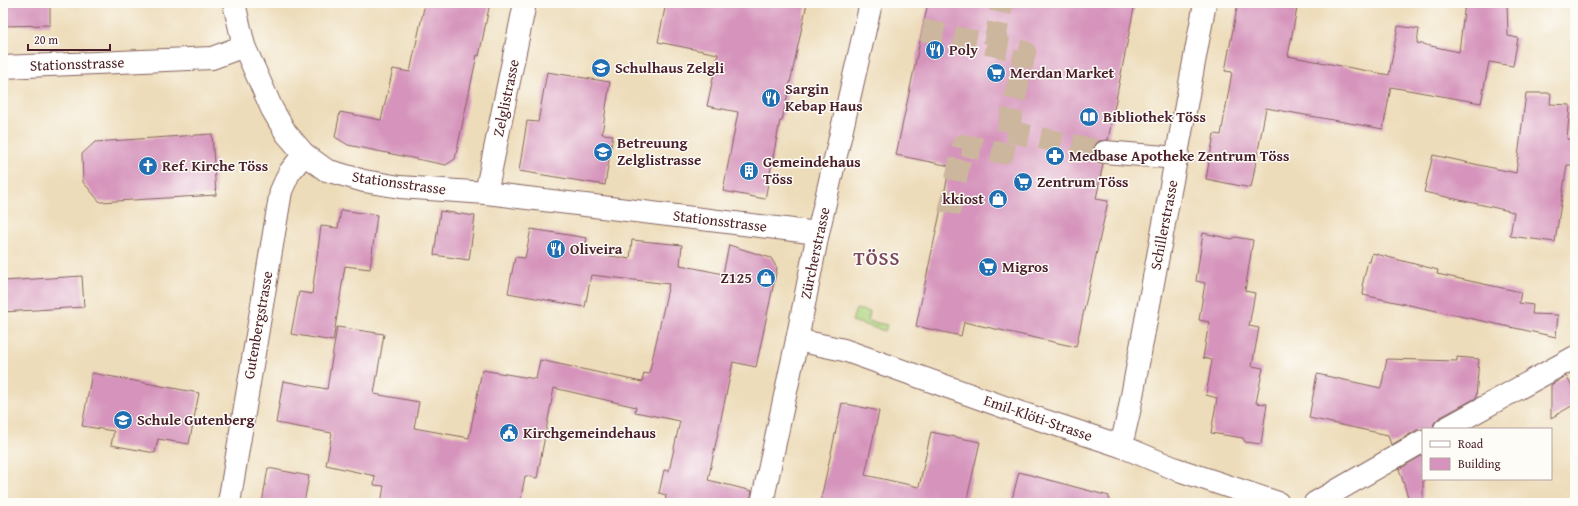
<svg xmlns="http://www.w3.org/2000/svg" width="1578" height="506" font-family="'Gentium Book Plus',serif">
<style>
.green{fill:#aed57f;stroke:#7c7a55}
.building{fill:#d694bc}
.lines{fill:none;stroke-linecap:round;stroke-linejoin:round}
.street-tunnel{stroke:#ccb69d;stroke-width:22;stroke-dasharray:22 11;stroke-linecap:butt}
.street-casing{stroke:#83615d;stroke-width:24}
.primary-casing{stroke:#83615d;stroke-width:24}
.street{stroke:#fff;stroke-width:22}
.primary{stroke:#fff;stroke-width:22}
.labels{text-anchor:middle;stroke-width:3;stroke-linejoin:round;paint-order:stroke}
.poi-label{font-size:15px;font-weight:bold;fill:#4a1f2b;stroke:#fdfcf7;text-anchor:start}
.street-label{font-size:15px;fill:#4a1f2b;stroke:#fdfcf7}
.district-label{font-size:19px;font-weight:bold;letter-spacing:1px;fill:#7b485e;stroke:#fdfcf7}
</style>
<rect width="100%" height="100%" fill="#fdfcf7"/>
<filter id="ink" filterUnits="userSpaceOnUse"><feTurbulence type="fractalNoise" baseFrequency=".025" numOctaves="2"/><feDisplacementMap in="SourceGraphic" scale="8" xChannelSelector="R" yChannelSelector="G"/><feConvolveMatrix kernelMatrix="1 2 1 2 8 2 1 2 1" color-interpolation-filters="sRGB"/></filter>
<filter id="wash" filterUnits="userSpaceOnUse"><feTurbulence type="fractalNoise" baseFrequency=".012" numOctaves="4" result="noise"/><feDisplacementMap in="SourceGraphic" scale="16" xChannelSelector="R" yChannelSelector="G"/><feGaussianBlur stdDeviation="0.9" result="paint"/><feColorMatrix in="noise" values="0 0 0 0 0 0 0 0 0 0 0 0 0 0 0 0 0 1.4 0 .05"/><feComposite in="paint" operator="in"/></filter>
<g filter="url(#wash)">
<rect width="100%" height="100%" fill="#eddcb9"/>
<polygon class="green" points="856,309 870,312 868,321 887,325 885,331 852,321"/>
<g id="blocks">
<g class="building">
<polygon points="3,3 50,3 50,25 3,26"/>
<polygon points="425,3 490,3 479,56 477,55 455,159 446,165 348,145 335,137 340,112 381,120 393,69 410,72"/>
<polygon points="666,3 807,3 782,121 780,121 765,199 723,191 738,112 707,106 718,54 658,42"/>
<polygon points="928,3 1135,3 1108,140 1099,141 1095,145 1093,151 1094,158 1098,162 1103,164 1096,199 1108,201 1076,347 964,322 961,336 916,326 950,166 896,155"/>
<polygon points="1238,3 1298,3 1288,56 1389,75 1398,26 1419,29 1417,43 1459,52 1465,3 1507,3 1508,36 1518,38 1513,66 1489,62 1481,103 1391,87 1383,129 1266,108 1251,188 1206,179 1214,134 1221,135 1232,72 1225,71"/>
<polygon points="547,72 610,82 602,134 613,135 605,185 519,171 527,121 538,122"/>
<polygon points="1526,93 1551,93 1550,104 1570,105 1567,139 1575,140 1572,165 1567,165 1555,242 1510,236 1514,212 1424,192 1433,155 1516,173"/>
<polygon points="212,134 216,195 100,202 83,182 82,154 95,142"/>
<polygon points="341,210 377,215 370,269 345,266 333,341 291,334 299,292 312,294 321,226 338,228"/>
<polygon points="440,211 475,216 469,260 434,255"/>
<polygon points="531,229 587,238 584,252 630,259 632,240 682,245 680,265 723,274 729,245 771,258 777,268 756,367 733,362 708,480 752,491 750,503 665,503 666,495 659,493 664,470 669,471 680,421 635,412 636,407 554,388 537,478 525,476 520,503 381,503 384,486 374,485 375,476 326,465 332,433 276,423 283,381 327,389 337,327 384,334 374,394 419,402 414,428 469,438 482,370 536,379 540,360 642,382 644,373 649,374 669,284 591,275 585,307 508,293 515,257 525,258"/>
<polygon points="1203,233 1232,239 1235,237 1253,240 1245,291 1255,293 1249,326 1259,328 1252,366 1263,368 1256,403 1267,404 1261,444 1245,442 1243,438 1211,433 1217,398 1206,395 1212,360 1203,358 1209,322 1199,320 1205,283 1196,281"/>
<polygon points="1372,253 1438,270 1437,274 1521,292 1519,303 1533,305 1532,314 1558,315 1556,337 1363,295 1364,287 1362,286 1368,261 1370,262"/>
<polygon points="82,276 84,307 3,312 3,281"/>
<polygon points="1457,357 1479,359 1476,398 1439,418 1434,423 1433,429 1417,430 1391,445 1388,435 1309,418 1317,374 1381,388 1387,359 1457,361"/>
<polygon points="92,373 199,393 189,444 158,439 155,453 111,445 114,431 82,426"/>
<polygon points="1566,376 1575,391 1575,404 1551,418 1551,385"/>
<polygon points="842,403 879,411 865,475 919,487 931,432 980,442 966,503 820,503"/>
<polygon points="1423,455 1423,503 1410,503 1399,469"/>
<polygon points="268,468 309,476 304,503 262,503"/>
<polygon points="1019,472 1109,496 1109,503 1011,503"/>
</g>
</g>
</g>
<g filter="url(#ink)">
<use href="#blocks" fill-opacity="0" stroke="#83615d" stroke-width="1"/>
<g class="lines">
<g class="street-tunnel">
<polyline points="922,30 1025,52 1003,153 963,145 948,218"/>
<polyline points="994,45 1002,3"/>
<polyline points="1008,131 1105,152"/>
</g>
<g class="street-casing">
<g id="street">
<polyline points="234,3 244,46"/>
<polyline points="3,67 212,58 244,46 272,109 286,133 304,154 326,170 364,181 400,187 486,193 818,233"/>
<polyline points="1105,152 1177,158"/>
<polyline points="486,193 525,3"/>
<polyline points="797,340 844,350 1021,413 1121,446 1176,469 1278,503"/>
<polyline points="1445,429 1575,357"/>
<polyline points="1121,446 1129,412 1205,3"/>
<polyline points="229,503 281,191 289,173 304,154"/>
<polyline points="1315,503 1423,441"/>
</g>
</g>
<g class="primary-casing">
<polyline id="primary" points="762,503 797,340 818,233 871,3"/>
</g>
<use href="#street" class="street"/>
<use href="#primary" class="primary"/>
</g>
</g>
<defs>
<g id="restaurant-disc" transform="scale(1)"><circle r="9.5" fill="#1f6fb2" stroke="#fdfcf7"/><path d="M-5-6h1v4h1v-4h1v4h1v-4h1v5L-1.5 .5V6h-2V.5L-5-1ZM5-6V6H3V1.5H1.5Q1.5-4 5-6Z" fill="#fff"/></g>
<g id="school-disc" transform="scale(1)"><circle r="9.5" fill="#1f6fb2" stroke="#fdfcf7"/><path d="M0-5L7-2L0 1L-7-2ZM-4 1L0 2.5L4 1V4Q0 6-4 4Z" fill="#fff"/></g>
<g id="supermarket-disc" transform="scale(1)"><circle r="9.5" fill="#1f6fb2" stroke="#fdfcf7"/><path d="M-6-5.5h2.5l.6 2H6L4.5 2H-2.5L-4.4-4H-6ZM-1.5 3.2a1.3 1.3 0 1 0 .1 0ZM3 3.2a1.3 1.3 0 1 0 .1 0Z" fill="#fff"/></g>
<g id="library-disc" transform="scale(1)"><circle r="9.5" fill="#1f6fb2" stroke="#fdfcf7"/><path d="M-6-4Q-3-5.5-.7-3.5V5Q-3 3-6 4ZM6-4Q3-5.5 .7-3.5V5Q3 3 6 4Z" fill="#fff"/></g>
<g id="pharmacy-disc" transform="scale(1)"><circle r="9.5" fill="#1f6fb2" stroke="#fdfcf7"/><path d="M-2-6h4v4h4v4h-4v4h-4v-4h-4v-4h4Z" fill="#fff"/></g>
<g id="church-disc" transform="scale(1)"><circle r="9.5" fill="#1f6fb2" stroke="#fdfcf7"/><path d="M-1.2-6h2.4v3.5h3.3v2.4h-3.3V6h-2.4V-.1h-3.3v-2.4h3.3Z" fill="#fff"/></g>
<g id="building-disc" transform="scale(1)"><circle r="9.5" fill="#1f6fb2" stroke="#fdfcf7"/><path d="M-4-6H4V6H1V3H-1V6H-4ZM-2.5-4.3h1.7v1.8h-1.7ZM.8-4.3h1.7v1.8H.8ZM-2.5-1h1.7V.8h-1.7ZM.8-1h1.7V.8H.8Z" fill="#fff"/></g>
<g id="shop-disc" transform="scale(1)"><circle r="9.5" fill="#1f6fb2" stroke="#fdfcf7"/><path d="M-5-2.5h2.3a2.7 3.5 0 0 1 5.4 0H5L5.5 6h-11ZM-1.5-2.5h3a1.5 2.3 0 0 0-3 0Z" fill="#fff"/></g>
<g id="civic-disc" transform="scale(1)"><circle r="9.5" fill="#1f6fb2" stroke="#fdfcf7"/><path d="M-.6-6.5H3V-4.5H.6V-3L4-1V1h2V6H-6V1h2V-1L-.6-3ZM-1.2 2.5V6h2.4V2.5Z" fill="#fff"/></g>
</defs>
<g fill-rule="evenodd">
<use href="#restaurant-disc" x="935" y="50"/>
<use href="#school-disc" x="601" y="68"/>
<use href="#supermarket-disc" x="996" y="73"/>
<use href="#restaurant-disc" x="771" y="98"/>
<use href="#library-disc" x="1089" y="117"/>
<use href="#school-disc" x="603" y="152"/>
<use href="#pharmacy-disc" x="1055" y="156"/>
<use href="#church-disc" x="148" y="166"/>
<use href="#building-disc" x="749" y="171"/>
<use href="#supermarket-disc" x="1023" y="182"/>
<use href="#shop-disc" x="998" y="199"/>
<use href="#restaurant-disc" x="556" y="249"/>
<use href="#supermarket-disc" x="988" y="267"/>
<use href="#shop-disc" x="766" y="278"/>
<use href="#school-disc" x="123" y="420"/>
<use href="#civic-disc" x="509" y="433"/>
</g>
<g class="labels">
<g class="poi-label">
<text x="949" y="55">Poly</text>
<text x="615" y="73">Schulhaus Zelgli</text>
<text x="1010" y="78">Merdan Market</text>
<text x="785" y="94">Sargin<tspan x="785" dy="17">Kebap Haus</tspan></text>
<text x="1103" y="122">Bibliothek Töss</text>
<text x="617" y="148">Betreuung<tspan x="617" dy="17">Zelglistrasse</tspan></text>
<text x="1069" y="161">Medbase Apotheke Zentrum Töss</text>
<text x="763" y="167">Gemeindehaus<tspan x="763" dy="17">Töss</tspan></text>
<text x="162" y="171">Ref. Kirche Töss</text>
<text x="1037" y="187">Zentrum Töss</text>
<text x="984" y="204" text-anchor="end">kkiost</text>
<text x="570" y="254">Oliveira</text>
<text x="1002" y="272">Migros</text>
<text x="752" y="283" text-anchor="end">Z125</text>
<text x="137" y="425">Schule Gutenberg</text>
<text x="523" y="438">Kirchgemeindehaus</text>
</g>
<g class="street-label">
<text transform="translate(77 64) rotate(-2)" y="5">Stationsstrasse</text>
<text transform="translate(506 98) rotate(-78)" y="5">Zelglistrasse</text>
<text transform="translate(399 183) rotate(8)" y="5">Stationsstrasse</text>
<text transform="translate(720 221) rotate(7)" y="5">Stationsstrasse</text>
<text transform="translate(1164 225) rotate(-79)" y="5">Schillerstrasse</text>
<text transform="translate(815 253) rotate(-78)" y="5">Zürcherstrasse</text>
<text transform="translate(258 325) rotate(-80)" y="5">Gutenbergstrasse</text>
<text transform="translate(1038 418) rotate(19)" y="5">Emil-Klöti-Strasse</text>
</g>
<g class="district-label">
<text x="877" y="265">TÖSS</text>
</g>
</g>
<rect width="1578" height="506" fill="none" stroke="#fdfcf7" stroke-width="16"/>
<rect x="1422" y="428" width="130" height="52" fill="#fdfcf7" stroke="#b5a4a5"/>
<rect x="1430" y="441" width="20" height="6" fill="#ffffff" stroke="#b5a4a5"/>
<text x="1458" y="448" font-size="12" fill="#4a1f2b">Road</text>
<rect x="1430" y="458" width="20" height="12" fill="#d694bc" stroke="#b5a4a5"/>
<text x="1458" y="468" font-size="12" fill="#4a1f2b">Building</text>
<path d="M28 44v6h82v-6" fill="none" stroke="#4a1f2b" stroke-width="2"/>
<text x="34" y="44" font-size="12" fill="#4a1f2b" stroke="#fdfcf7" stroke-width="3" paint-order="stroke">20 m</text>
</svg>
